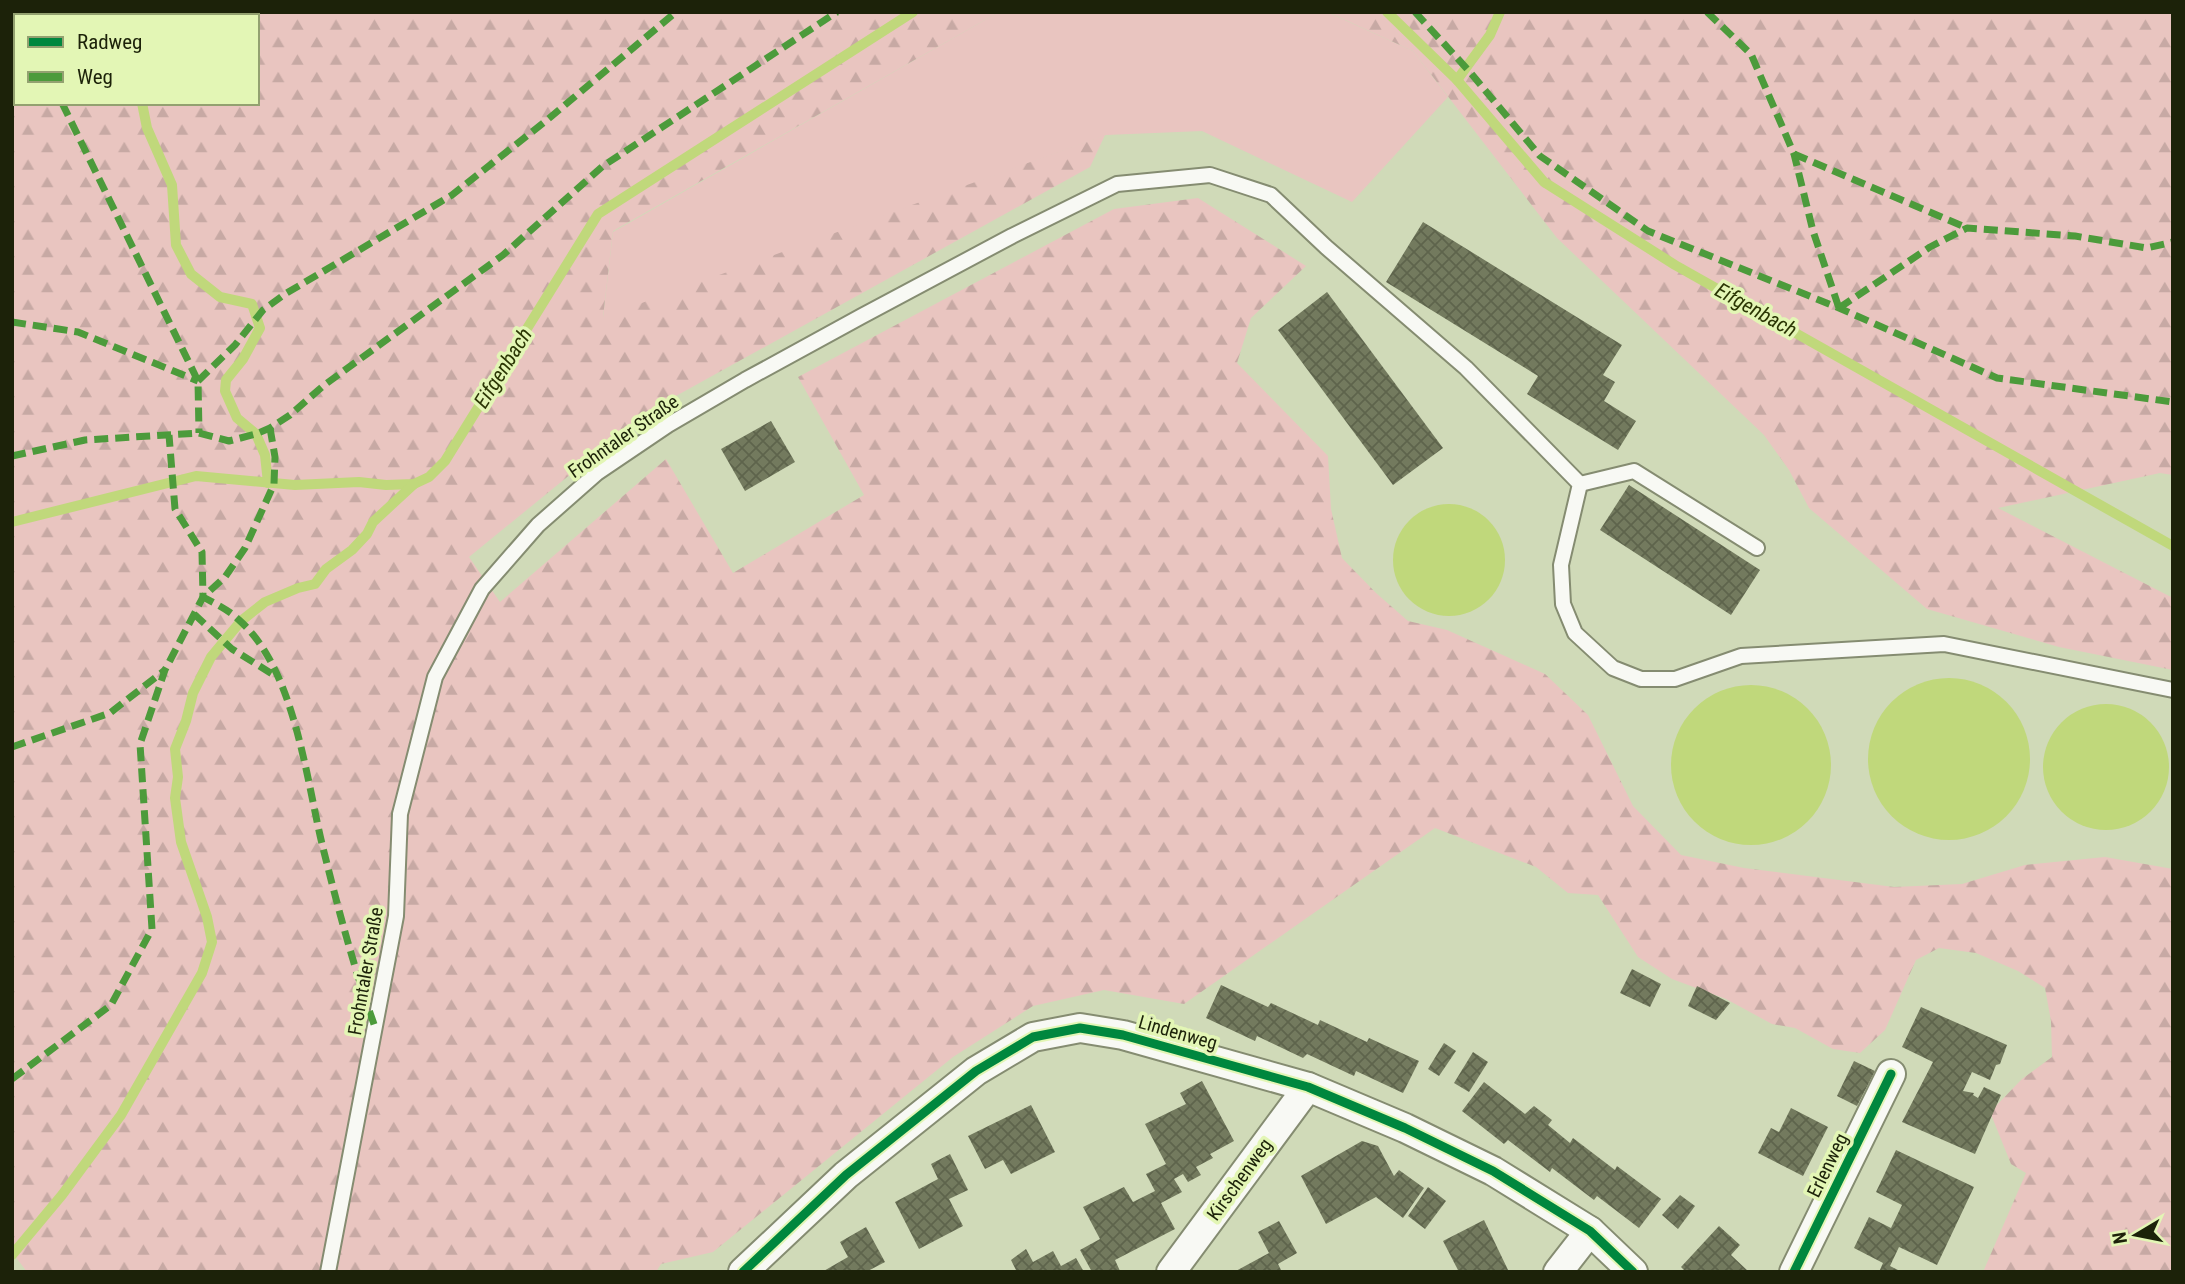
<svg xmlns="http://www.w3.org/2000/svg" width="2185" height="1284" font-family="'Roboto Condensed',sans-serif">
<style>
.green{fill:#e9c5c0}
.forest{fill:url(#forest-firs);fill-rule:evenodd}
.water{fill:#c0d87b}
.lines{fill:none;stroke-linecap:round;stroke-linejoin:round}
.stream{stroke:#c0d87b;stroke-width:10}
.building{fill:url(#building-cross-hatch)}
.service-casing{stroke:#858c71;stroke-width:18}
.minor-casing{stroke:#858c71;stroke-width:32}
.service{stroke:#f8f9f4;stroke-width:14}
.minor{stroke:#f8f9f4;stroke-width:28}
.quiet{stroke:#4c9b3b;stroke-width:7;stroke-dasharray:14 7;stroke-linecap:butt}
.cycleway-casing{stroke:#e3f6b5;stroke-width:13}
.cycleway{stroke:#00873e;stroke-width:9}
.labels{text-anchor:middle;stroke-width:7;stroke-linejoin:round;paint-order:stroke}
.street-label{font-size:19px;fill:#1c2209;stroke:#e3f6b5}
.water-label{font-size:21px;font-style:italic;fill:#2b3604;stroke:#e3f6b5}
</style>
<defs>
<pattern id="forest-firs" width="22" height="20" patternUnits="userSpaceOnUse" patternTransform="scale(1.75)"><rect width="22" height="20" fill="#e9c5c0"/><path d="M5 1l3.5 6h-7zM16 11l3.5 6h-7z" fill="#c7a9a4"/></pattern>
<pattern id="building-cross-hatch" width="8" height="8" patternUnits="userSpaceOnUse" patternTransform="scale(1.75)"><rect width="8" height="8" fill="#737a5e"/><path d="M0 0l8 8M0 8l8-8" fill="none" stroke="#5e644c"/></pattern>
</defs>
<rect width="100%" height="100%" fill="#d0dab8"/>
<polygon class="green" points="999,12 1327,12 1413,51 1448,97 1352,202 1202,131 1106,135 603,318 613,232"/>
<g class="forest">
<path d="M12,12H999L613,231L603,317L1105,135L1090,167L647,412L469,557L500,602L666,459L733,573L864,495L798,377L1114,209L1198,198L1306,266L1251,318L1237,363L1328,456L1331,509L1342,558L1376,593L1408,621L1447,630L1545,674L1588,715L1633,806L1681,855L1744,868L1894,887L1962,884L2025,865L2105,857L2173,869V1272H1983L2026,1173L2011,1164L1990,1112L2022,1079L2052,1057L2051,1021L2045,988L2018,971L1976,953L1939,948L1916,960L1885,1030L1860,1053L1833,1049L1795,1028L1772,1024L1726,999L1672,979L1638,957L1598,895L1568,893L1536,867L1435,828L1184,1004L1104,990L1033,1006L953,1057L713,1252L661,1264L656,1272H27L12,1252ZM16,16H257V103H16Z"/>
<polygon points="1328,12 2173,12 2173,475 2160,473 1998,508 2173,598 2173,670 2059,647 1927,609 1809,508 1789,470 1764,435 1557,238 1413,51"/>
</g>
<g class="water">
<circle cx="1449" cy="560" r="56"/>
<circle cx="1949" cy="759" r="81"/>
<circle cx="1751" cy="765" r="80"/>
<circle cx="2106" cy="767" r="63"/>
</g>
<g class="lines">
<g class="stream">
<polyline points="121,12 122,16"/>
<polyline points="1387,12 1457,80 1544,182 1675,265 2173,546"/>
<polyline points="1457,80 1490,35 1500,12"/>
<polyline points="142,103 147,128 172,185 176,245 191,274 220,297 252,304 260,328 243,359 226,380 225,391 237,418 256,434 265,455 268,483"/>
<polyline points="12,522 196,476 295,485 359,482 386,485 414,484 429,477 445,461 598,214 913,12"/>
<polyline points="12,1255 62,1195 121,1115 202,973 212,942 207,917 181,842 175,798 178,777 175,749 186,721 193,693 211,657 241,621 265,602 298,588 315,584 326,569 352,550 367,534 373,522 414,484"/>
</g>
</g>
<g class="building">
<polygon points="1423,222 1622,345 1603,375 1615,382 1604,401 1636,421 1618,450 1527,394 1538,376 1386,282"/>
<polygon points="1327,292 1443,448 1393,485 1278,330"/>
<polygon points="771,421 795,462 745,491 721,449"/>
<polygon points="1629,485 1760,570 1731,615 1600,530"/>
<polygon points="1632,969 1661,984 1650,1007 1620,993"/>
<polygon points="1221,985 1268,1007 1271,1003 1318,1025 1320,1020 1367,1042 1369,1038 1419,1061 1403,1093 1356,1071 1354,1076 1307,1054 1303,1058 1257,1036 1255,1041 1206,1018"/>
<polygon points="1697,986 1730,1003 1716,1020 1688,1006"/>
<polygon points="1921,1007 2007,1045 2000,1064 1996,1065 1990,1080 1972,1072 1963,1091 1974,1093 1973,1095 1978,1098 1984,1087 2001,1095 1975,1154 1902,1122 1933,1062 1902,1047"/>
<polygon points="1444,1043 1456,1051 1439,1076 1428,1069"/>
<polygon points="1473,1052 1488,1062 1469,1092 1454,1083"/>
<polygon points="1854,1061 1875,1071 1857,1106 1837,1096"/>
<polygon points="1202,1081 1234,1141 1210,1154 1213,1158 1196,1167 1201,1175 1188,1182 1183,1174 1174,1179 1182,1192 1161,1203 1175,1229 1115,1260 1120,1271 1118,1272 1092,1272 1080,1250 1100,1239 1083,1207 1124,1187 1133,1202 1155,1191 1146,1174 1166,1164 1145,1124 1186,1104 1180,1093"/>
<polygon points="1484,1082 1525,1114 1534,1106 1552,1120 1548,1125 1570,1143 1573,1138 1615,1170 1617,1166 1661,1199 1639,1228 1597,1196 1594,1200 1552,1168 1550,1172 1508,1140 1504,1144 1462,1111"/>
<polygon points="1031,1105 1055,1152 1011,1174 1003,1160 985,1169 968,1136"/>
<polygon points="1791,1108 1828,1127 1803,1176 1758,1153 1771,1128 1779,1132"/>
<polygon points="1362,1141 1378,1146 1394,1176 1399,1170 1424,1188 1403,1218 1376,1197 1326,1224 1301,1176"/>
<polygon points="1896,1150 1974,1187 1937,1265 1899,1247 1890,1266 1902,1272 1879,1272 1883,1263 1854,1248 1869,1217 1891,1228 1902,1205 1876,1192"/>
<polygon points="950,1154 968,1190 949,1199 963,1226 919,1249 895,1202 938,1179 931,1164"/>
<polygon points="1428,1187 1446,1201 1425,1229 1408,1216"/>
<polygon points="1680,1195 1695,1206 1678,1229 1662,1215"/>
<polygon points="1484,1220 1509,1272 1459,1272 1443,1241"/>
<polygon points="1279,1221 1297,1253 1278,1264 1282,1272 1234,1272 1269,1253 1258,1232"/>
<polygon points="1719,1226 1740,1245 1731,1255 1749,1272 1686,1272 1681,1267"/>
<polygon points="866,1227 885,1262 866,1272 822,1272 848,1257 840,1242"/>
<polygon points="1026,1249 1033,1262 1053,1251 1061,1266 1076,1258 1084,1272 1017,1272 1011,1260"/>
</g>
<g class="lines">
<g class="service-casing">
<g id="service">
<polyline points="1580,484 1634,471 1757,548"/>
<polyline points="328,1272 396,916 400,814 435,677 482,589 538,525 597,473 668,425 745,380 862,316 1012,236 1117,184 1210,175 1271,195 1326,247 1466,368 1580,484 1561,565 1563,604 1575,633 1613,668 1641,679 1675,679 1741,656 1944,644 2173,690"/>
</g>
</g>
<g class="minor-casing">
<g id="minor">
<polyline points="743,1272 846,1175 976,1071 1033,1037 1080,1028 1123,1035 1308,1087 1405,1128 1493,1171 1590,1231 1633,1272"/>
<polyline points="1171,1272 1308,1087"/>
<polyline points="1558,1272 1590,1231"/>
<polyline points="1794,1272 1891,1074"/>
</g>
</g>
<use href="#service" class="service"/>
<use href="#minor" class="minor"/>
<g class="quiet">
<polyline points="13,12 16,17"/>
<polyline points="1415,12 1469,71 1540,156 1648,231 1839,308 1997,378 2173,402"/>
<polyline points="1707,12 1751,54 1794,154 1813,231 1839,308"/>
<polyline points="62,103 198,381 199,433"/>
<polyline points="1794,154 1967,228"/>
<polyline points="1839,308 1930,247 1967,228 2075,236 2147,248 2173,242"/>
<polyline points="12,322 78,332 198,381"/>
<polyline points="198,381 235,345 263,310 285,294 452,195 547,120 676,12"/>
<path d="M270,428L275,457L274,484L245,548L225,577L203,597C216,604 229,610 239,620C295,669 306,779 323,848C338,908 354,969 375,1027"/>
<polyline points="12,456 85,440 199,433 229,441 256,434 270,428 290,415 323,386 503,255 603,166 837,12"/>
<polyline points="194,614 232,649 277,677"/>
<polyline points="12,747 110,713 165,670"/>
<polyline points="12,1079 111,1005 152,929 140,744 165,670 203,597 202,552 175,509 169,435"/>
</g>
<g class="cycleway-casing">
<g id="cycleway">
<polyline points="743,1272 846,1175 976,1071 1033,1037 1080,1028 1123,1035 1308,1087 1405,1128 1493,1171 1590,1231 1633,1272"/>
<polyline points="1794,1272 1891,1074"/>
</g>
</g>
<use href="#cycleway" class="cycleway"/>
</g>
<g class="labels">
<g class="street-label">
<text transform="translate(623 436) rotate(-35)" y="7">Frohntaler Straße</text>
<text transform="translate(365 971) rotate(-80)" y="7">Frohntaler Straße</text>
<text transform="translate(1178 1032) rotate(16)" y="7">Lindenweg</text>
<text transform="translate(1827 1165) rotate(-64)" y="7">Erlenweg</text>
<text transform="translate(1239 1179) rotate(-54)" y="7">Kirschenweg</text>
</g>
<g class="water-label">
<text transform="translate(1756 310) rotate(29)" y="7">Eifgenbach</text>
<text transform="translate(503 368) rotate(-58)" y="7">Eifgenbach</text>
</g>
</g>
<rect width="2185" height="1284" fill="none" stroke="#1c2209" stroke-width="28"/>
<rect x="14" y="14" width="245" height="91" fill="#e3f6b5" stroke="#93a170" stroke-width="2"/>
<rect x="28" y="37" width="35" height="10" fill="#00873e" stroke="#93a170" stroke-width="2"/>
<text x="77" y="49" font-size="21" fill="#1c2209">Radweg</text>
<rect x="28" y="72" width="35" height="10" fill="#4c9b3b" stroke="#93a170" stroke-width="2"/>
<text x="77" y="84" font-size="21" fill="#1c2209">Weg</text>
<g transform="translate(2136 1235) rotate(260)" stroke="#e3f6b5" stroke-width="5" paint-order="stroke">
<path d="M0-5L12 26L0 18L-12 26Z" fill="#1c2209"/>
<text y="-10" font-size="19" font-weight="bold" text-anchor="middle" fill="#1c2209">N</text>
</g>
</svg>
